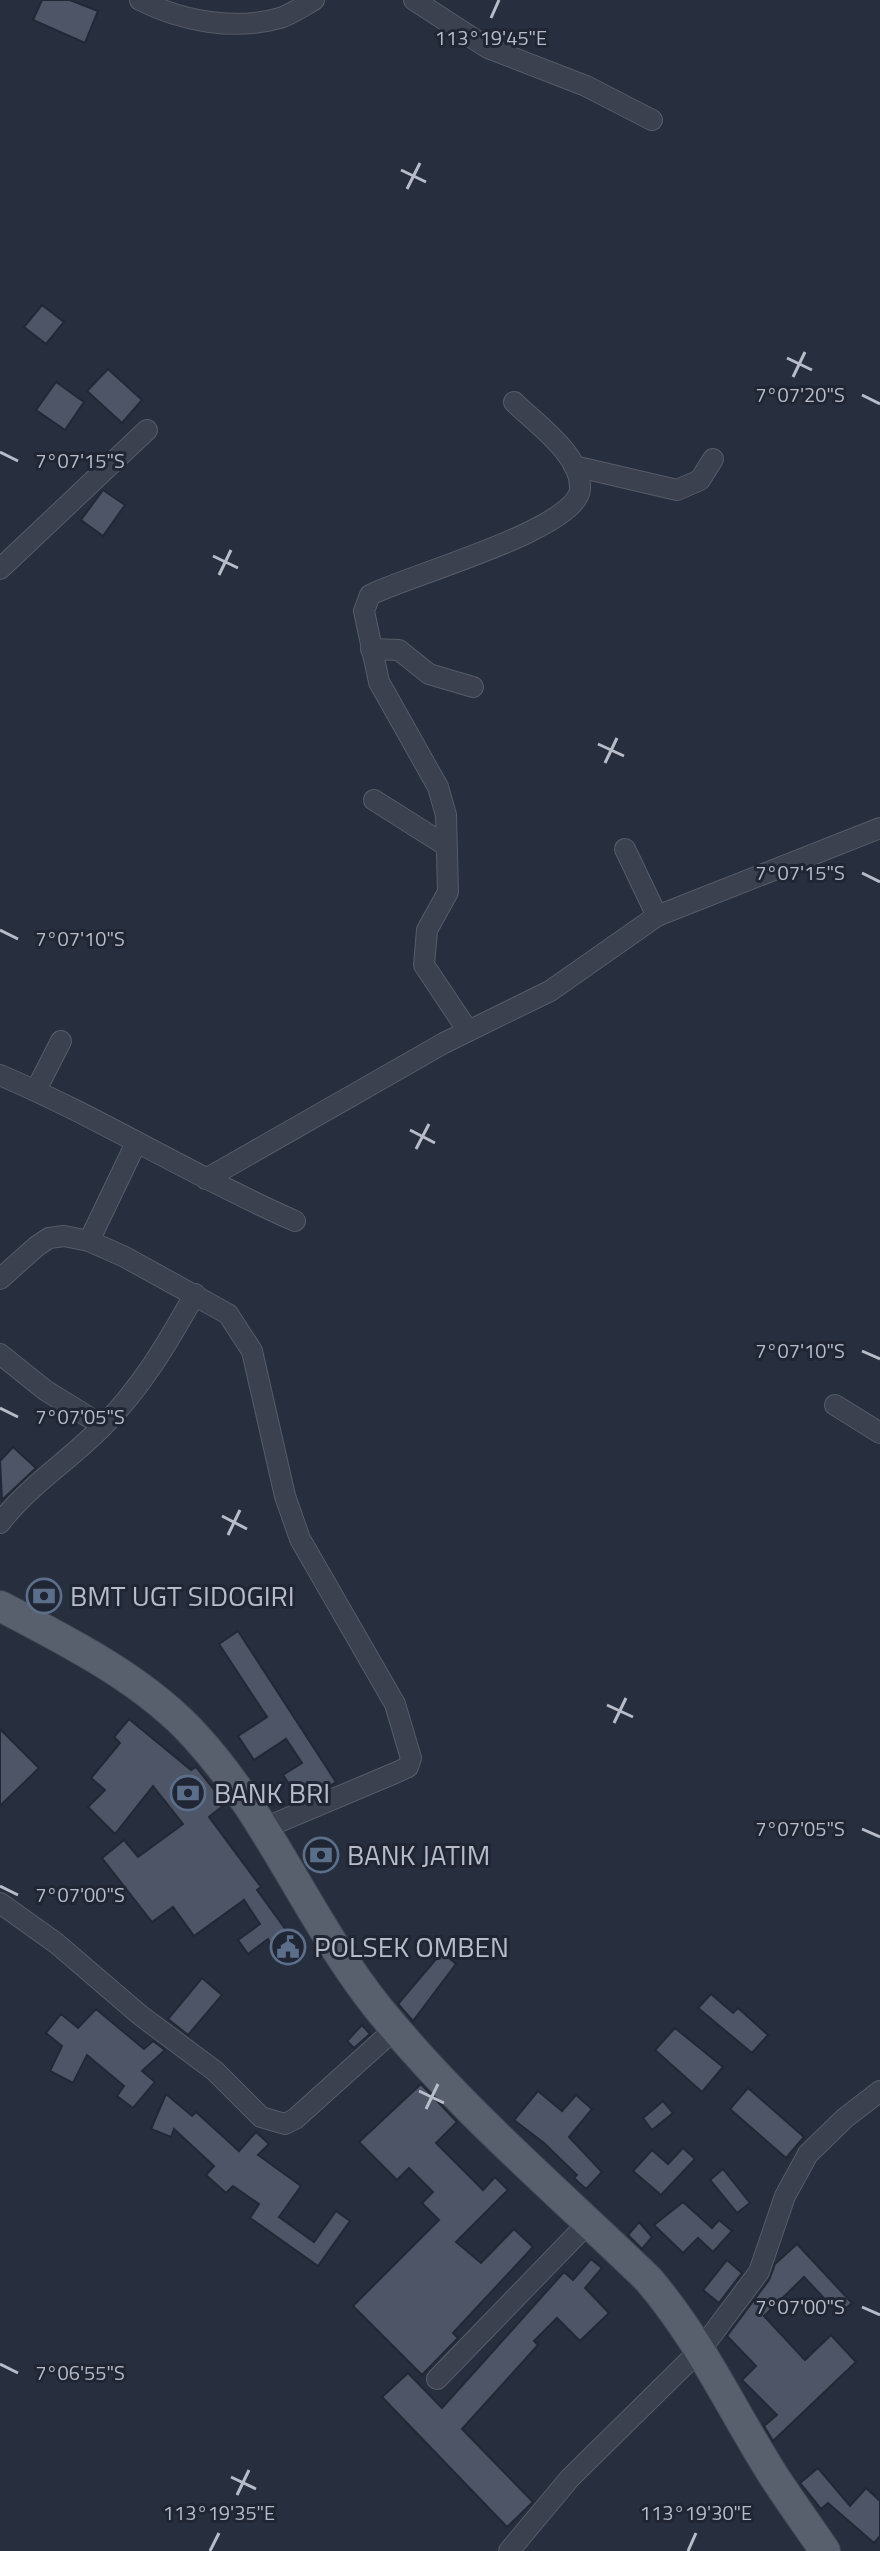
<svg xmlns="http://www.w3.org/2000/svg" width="880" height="2551" font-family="'Titillium Web',sans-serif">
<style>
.building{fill:#4d5566;stroke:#222835;stroke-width:2}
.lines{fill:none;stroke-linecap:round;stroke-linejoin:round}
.street-casing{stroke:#565c68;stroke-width:22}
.primary-casing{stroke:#444a57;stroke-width:32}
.street{stroke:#3b414e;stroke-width:20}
.primary{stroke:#59606d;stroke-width:30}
.ticks{fill:none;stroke:#b7bcc8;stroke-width:3}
.labels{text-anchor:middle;stroke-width:6;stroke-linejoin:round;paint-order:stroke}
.poi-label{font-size:28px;fill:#b7bcc8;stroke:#202633;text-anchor:start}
.ticks-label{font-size:20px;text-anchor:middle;fill:#b7bcc8;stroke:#202633;stroke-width:6;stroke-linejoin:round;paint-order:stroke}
</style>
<rect width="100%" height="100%" fill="#272e3d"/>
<g class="building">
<polygon points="42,0 70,0 98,11 85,43 33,20"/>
<polygon points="42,305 64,322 46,344 24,327"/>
<polygon points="108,369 142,400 122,423 87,391"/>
<polygon points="56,382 84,402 65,430 36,410"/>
<polygon points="103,490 125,505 103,536 81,520"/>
<polygon points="13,1447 36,1468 2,1500 0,1461"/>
<polygon points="238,1631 336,1782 328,1787 299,1799 283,1775 302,1763 286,1739 254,1760 238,1736 267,1717 219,1644"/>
<polygon points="129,1719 191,1770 196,1767 215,1791 224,1805 209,1817 261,1887 257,1890 289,1934 296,1931 306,1950 280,1963 268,1939 248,1954 238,1940 260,1924 244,1900 194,1936 173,1907 152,1922 102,1858 124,1840 138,1857 183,1824 153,1786 115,1834 88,1807 105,1790 91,1778 120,1743 114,1737"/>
<polygon points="0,1729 39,1768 0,1806"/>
<polygon points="442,1952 456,1964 413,2021 398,2004"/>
<polygon points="202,1978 222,1995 188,2035 168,2019"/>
<polygon points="711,1994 733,2013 738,2008 768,2035 752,2053 698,2008"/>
<polygon points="96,2009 144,2049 153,2041 165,2050 142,2071 155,2082 133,2108 117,2096 124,2086 87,2055 73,2083 50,2071 62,2046 46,2033 61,2014 78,2028"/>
<polygon points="362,2025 370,2034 354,2048 347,2041"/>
<polygon points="675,2028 723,2067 702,2092 655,2050"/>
<polygon points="421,2084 457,2122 436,2143 483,2190 495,2177 508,2190 456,2242 481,2263 514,2229 533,2247 453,2333 458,2338 422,2375 353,2306 439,2220 422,2203 433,2192 409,2168 397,2180 359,2142"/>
<polygon points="748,2088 804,2137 786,2158 730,2109"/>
<polygon points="538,2091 562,2111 576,2095 592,2109 569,2137 602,2172 586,2189 574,2178 577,2175 544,2143 514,2120"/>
<polygon points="166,2094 192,2116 196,2112 239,2151 256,2132 269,2144 258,2155 301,2186 279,2217 314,2242 336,2211 350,2221 318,2266 250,2218 259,2204 233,2186 226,2193 206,2175 214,2166 174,2129 171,2137 151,2129"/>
<polygon points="663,2101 673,2113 652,2130 643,2118"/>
<polygon points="683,2148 695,2159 661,2195 633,2171 652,2150 668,2164"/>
<polygon points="723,2169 750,2203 737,2213 710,2180"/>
<polygon points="683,2202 712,2228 719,2220 732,2231 713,2252 698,2238 683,2253 654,2225"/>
<polygon points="639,2222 652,2237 642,2249 628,2235"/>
<polygon points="797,2244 852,2303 839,2314 804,2277 764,2316 805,2360 831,2335 856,2362 773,2441 764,2426 777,2415 742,2380 756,2366 727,2336 769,2280 775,2264"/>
<polygon points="591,2259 602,2268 585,2288 609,2313 580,2341 557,2318 534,2341 538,2345 462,2429 533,2502 507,2527 382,2397 408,2373 442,2408 564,2272 573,2280"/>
<polygon points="727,2260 742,2273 719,2303 703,2290"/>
<polygon points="818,2468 850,2506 866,2488 880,2501 880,2536 874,2543 828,2503 821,2509 800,2483"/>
</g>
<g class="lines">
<g class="street-casing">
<g id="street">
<path d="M140,0C181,21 234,31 280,18C292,14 303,6 314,0"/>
<polyline points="414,0 488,48 586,86 652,120"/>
<polyline points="574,466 677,490 700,480 713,459"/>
<polyline points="0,569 147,430"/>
<polyline points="371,649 399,650 429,674 473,687"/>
<polyline points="374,800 445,845"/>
<polyline points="625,849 657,916"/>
<path d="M468,1031L424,965L427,930L448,892L446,815L438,787L379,682L364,611L370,595C408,575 577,530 580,489C582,455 535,423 514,402"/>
<path d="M0,1075C101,1118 194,1177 295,1221"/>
<polyline points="36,1090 61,1041"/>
<polyline points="206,1179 444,1043 550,991 657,916 880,828"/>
<polyline points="89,1241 136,1143"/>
<polyline points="0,1279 37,1246 49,1238 64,1236 89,1241 125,1257 228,1314 252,1351 285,1496 300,1539 395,1704 411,1758 408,1767 395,1773 262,1829"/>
<polyline points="0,1354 45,1390 103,1426"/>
<polyline points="835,1405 880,1433"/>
<path d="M0,1523C29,1485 70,1460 103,1426C142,1387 168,1342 195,1294"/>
<polyline points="0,1903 56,1943 140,2015 215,2071 261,2117 285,2124 295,2119 395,2029"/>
<polyline points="437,2379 589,2222"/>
<polyline points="509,2551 570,2478 702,2348 759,2272 785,2196 808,2154 845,2118 880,2091"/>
</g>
</g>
<g class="primary-casing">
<path id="primary" d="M0,1606C67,1641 145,1680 196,1737C268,1815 310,1923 378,2008C459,2108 556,2190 648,2279C701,2341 730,2407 773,2475C790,2501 808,2526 825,2551"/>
</g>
<use href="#street" class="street"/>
<use href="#primary" class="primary"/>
</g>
<path class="ticks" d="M491,18L499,0M401,170L426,182M407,189L420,163M787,358L812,370M793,377L805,352M862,395L880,404M0,452L18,461M213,556L238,568M219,575L231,550M598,744L624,756M605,763L617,738M862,873L880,882M0,930L18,939M410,1130L435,1143M416,1149L429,1124M862,1351L880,1359M0,1408L18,1417M222,1516L247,1529M228,1535L240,1510M607,1705L633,1717M614,1723L626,1698M862,1829L880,1837M0,1886L18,1895M419,2091L444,2103M426,2109L438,2084M862,2307L880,2315M0,2364L18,2373M231,2477L256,2489M237,2495L249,2470M210,2551L219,2533M688,2551L696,2533"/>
<defs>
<g id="bank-ring" transform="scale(1.8)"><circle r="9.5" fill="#202633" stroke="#5c6f8a" stroke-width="1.5"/><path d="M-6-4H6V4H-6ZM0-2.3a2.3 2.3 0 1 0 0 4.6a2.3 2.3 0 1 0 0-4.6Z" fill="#5c6f8a"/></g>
<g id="civic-ring" transform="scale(1.8)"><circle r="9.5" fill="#202633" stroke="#5c6f8a" stroke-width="1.5"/><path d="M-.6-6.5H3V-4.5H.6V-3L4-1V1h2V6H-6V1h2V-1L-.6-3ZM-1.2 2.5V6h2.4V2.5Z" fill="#5c6f8a"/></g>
</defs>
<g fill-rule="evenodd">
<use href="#bank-ring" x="44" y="1596"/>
<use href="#bank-ring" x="188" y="1793"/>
<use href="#bank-ring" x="321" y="1855"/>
<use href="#civic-ring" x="288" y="1947"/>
</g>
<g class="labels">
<g class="poi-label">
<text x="70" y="1606">BMT UGT SIDOGIRI</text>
<text x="214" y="1803">BANK BRI</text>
<text x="347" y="1865">BANK JATIM</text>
<text x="314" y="1957">POLSEK OMBEN</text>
</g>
</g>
<g class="ticks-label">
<text x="491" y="45">113°19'45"E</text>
<text x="800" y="402">7°07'20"S</text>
<text x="80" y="468">7°07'15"S</text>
<text x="800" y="880">7°07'15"S</text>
<text x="80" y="946">7°07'10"S</text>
<text x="800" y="1358">7°07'10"S</text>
<text x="80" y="1424">7°07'05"S</text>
<text x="800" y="1836">7°07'05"S</text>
<text x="80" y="1902">7°07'00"S</text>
<text x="800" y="2314">7°07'00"S</text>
<text x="80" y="2380">7°06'55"S</text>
<text x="219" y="2520">113°19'35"E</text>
<text x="696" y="2520">113°19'30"E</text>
</g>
</svg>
